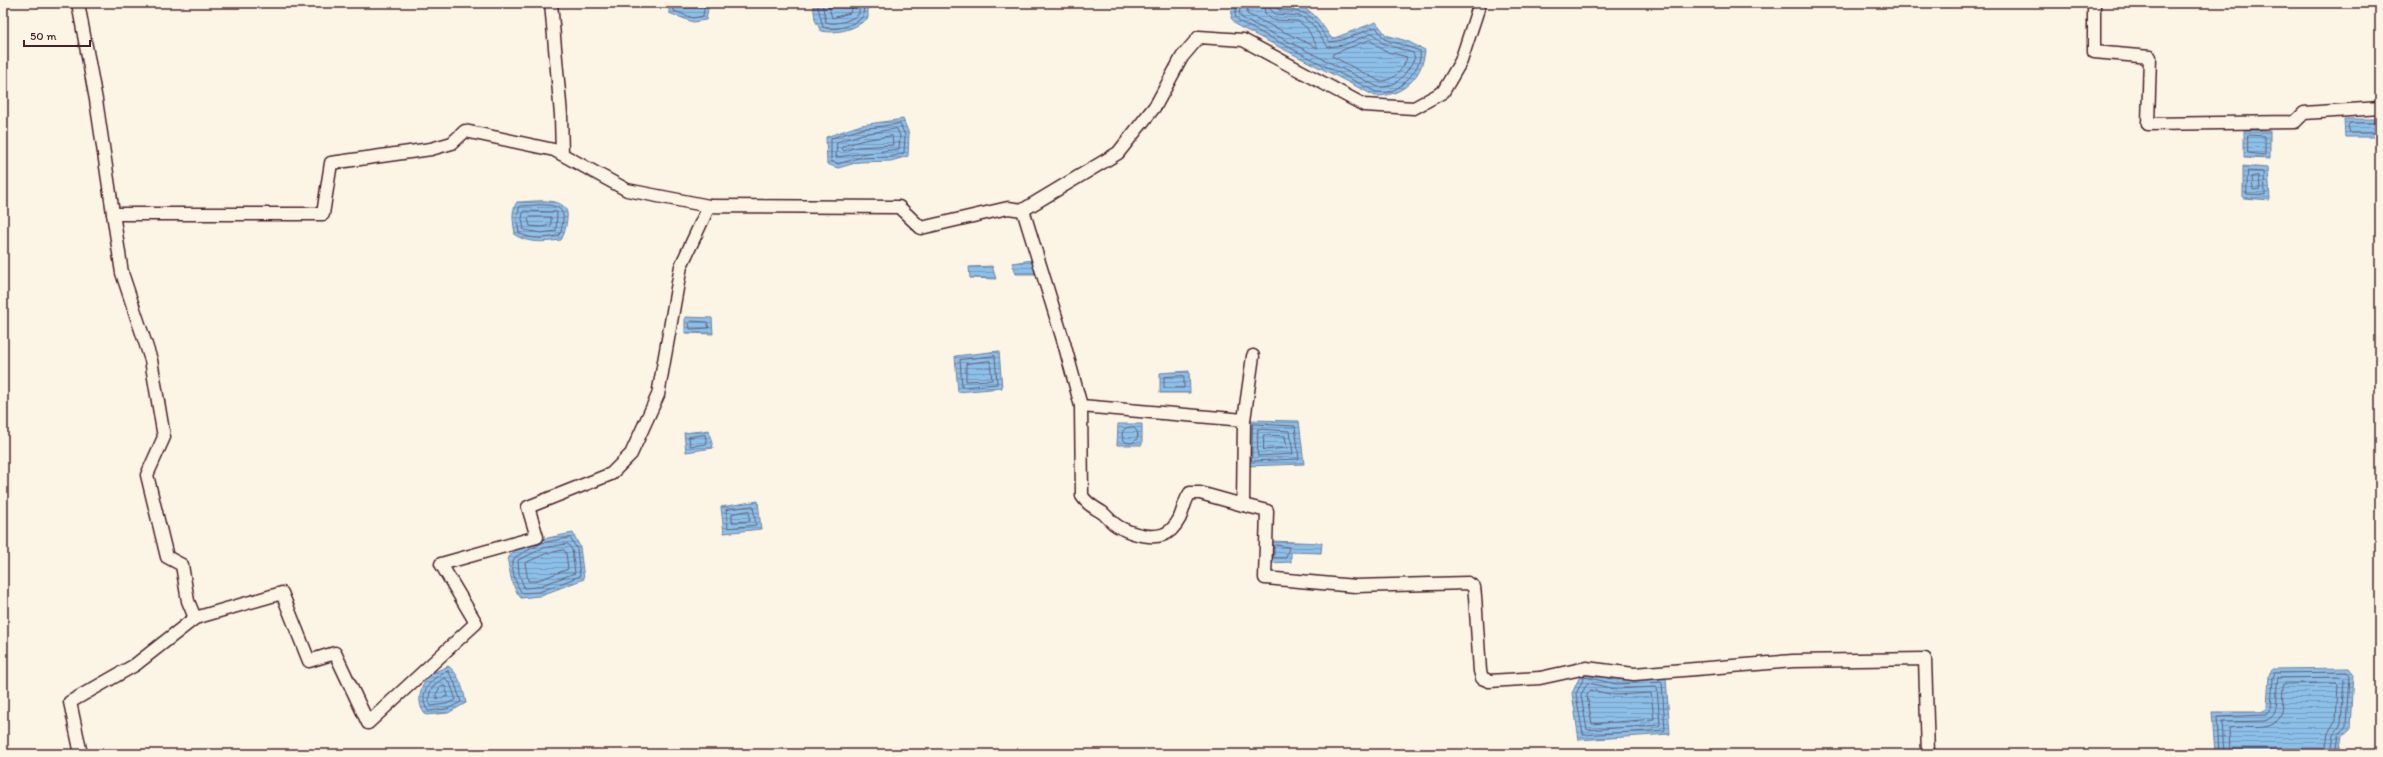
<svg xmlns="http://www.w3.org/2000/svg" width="2383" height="757" font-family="Itim,sans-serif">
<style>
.water{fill:url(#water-rules);stroke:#72809d}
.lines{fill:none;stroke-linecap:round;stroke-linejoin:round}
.shore{stroke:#655f77;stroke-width:1}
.minor-casing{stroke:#4a1f2b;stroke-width:15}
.minor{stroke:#fcf5e5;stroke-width:12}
</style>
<defs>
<pattern id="water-rules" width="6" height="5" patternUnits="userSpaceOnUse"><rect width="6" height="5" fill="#8dc0e9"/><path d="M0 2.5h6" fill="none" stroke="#759bbd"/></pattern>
</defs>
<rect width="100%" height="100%" fill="#fcf5e5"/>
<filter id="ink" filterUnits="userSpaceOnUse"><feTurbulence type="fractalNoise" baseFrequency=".025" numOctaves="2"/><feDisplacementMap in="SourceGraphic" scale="8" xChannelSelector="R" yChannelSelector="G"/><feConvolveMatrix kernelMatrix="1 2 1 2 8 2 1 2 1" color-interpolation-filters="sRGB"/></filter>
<g filter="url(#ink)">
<g class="water">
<polygon points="669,3 709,3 706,20 693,22 669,13"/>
<path d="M813,3H868V18C854,30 838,34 821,31L815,20Z"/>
<path d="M1233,3H1277L1280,6C1312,4 1315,15 1332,39L1376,22L1386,35L1407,41L1425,50C1423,77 1402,97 1375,96L1238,26L1231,18Z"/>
<polygon points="903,119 909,134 908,156 891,161 859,162 838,168 827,164 826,137 861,125"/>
<polygon points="2344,119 2380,119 2380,137 2345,137"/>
<polygon points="2244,130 2270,131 2270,159 2244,158"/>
<polygon points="2243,166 2268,168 2270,200 2243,198"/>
<path d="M517,202C533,202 571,194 567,219C566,227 565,233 561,240C544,242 530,244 515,235C514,225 510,211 517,202Z"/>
<polygon points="1032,260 1035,274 1016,274 1012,263"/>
<polygon points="992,266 996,279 970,278 969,267"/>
<polygon points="685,317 712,318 713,334 685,333"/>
<polygon points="999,351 1002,388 958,392 955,356"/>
<polygon points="1189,371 1190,393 1160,393 1160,373"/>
<polygon points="1249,420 1299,421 1304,464 1247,466"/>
<polygon points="1118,424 1142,424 1142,445 1117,445"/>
<polygon points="709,430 713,448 686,452 684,433"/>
<polygon points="758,501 761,529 724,533 721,507"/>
<path d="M573,533L580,547L584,579L539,596L521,598C515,591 511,581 510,572C509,569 508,563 508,560C512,542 559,536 573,533Z"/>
<polygon points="1270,541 1322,543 1321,553 1291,552 1291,562 1270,563"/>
<path d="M448,666C459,673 464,691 466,703L448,713L426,715C415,704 420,684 431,674C435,671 443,669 448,666Z"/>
<polygon points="2349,668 2353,673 2350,729 2342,736 2339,754 2215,754 2212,712 2264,712 2267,708 2269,675 2272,669"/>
<polygon points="1582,672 1616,680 1666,677 1670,734 1579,740 1572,693"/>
</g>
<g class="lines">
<g class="shore">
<polyline points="673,3 674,11 693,18 703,16 705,3"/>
<path d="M817,3L823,27C836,32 853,25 863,17L864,3"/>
<path d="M822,3L826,22C835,26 852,20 859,14V3"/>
<polyline points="828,3 832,18 850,13 853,3"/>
<path d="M1237,3L1235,16L1240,22L1376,92C1380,92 1385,93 1389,92C1403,88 1423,66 1420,51L1384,39L1376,27L1342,40L1330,42C1326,38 1323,32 1319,27C1309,10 1296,11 1279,10L1274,3"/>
<path d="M1242,3L1239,13L1242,18L1378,87C1398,88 1405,74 1415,58L1413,53L1382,43L1373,33L1344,45L1328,47L1312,24L1301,16L1275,14L1270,9L1269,3"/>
<polyline points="1248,3 1247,14 1318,48 1307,28 1298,21 1272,20 1265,13 1263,3"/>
<path d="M1370,40L1384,51L1407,57C1404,70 1392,82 1379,81L1332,56L1333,54Z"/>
<polyline points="2380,123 2350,123 2348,126 2350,133 2380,133"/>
<polygon points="900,124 905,135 904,153 890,157 858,158 838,164 831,161 831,138 862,129"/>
<polygon points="897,129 900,136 899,149 836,157 837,142 863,134"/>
<polygon points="2248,135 2265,136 2265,155 2248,153"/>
<polygon points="892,136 893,145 857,147 844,151 842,149 843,146 864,140"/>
<polygon points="2248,171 2264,172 2265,195 2247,194"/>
<polygon points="2259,176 2260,189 2253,190 2252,177"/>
<path d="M520,206C534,206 566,199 563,220C562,226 562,231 559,235C546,239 531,240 519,233L517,219Z"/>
<polygon points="524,211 557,212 556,231 541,233 524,230 522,219"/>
<polygon points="530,217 551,217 551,225 541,227 530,226 528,219"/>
<polygon points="691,321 707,322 709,328 690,329 689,323"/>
<polygon points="995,356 997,384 962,387 960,360"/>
<polygon points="990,361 992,380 966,381 966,364"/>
<polygon points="1184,376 1184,388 1164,388 1164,377"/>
<polygon points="1253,424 1295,426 1299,459 1252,461"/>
<circle cx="1130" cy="435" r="8"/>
<polygon points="1258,429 1290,431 1293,454 1258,456"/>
<polygon points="705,435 707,444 690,446 689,437"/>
<polygon points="1264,435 1285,436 1287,448 1264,450"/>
<polygon points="753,506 756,525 728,528 726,510"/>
<polygon points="749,511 750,521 732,522 732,514"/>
<path d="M570,538L577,549L580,576L539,592L522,593C516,585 509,566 515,557L542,543Z"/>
<polygon points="568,544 572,550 575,573 537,587 524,588 519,573 518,560 544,548"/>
<polygon points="1276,545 1289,547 1286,558 1274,558 1274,547"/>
<polygon points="564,550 566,553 568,569 536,581 528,581 525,563 545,554"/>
<path d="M448,671L454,681L461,702L447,709L428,711C416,694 432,676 448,671Z"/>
<polygon points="1585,677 1616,684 1662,682 1665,730 1583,735 1576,694"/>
<path d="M445,678L450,683L456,700L446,704L431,706C425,694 434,682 445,678Z"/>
<polygon points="1588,683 1615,689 1657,687 1660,725 1587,730 1581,695"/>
<polygon points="441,686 445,686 448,696 437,699 436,695"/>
<polygon points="1591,690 1615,695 1651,693 1654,719 1592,724 1587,696"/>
<polyline points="2219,754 2217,717 2266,715 2271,709 2273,677 2275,673 2346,672 2349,675 2346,726 2339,735 2336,754"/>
<path d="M2224,754L2222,722L2264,721C2283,717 2274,692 2278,678L2342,677L2344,679L2341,724L2334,734L2331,754"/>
<path d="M2230,754L2229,728C2245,724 2275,736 2282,712C2284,703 2281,693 2284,684L2336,683L2338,685L2336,721L2328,732L2325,754"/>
</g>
<g class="minor-casing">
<g id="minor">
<polyline points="78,3 96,100 122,273 151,360 164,437 147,475 167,557 182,565 188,601 195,618 282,593 309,661 335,653 368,723 476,623 441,564 537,537 528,507 611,474 631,454 658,395 681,266 709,206 899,207 921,228 1008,208 1023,210 1118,153 1156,105 1182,57 1199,37 1243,40 1364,105 1414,108 1443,92 1461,61 1480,3"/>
<polyline points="551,3 561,115 562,154"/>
<polyline points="2094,3 2094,52 2150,57 2148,124 2295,122 2304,113 2380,108"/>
<polyline points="1023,210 1064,343 1081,406 1244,420 1243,505 1267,511 1265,578 1355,586 1468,583 1474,587 1475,596 1480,671 1482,678 1489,681 1540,678 1586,668 1634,674 1793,661 1925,659 1928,754"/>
<polyline points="113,214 323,214 331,163 431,149 452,143 465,131 554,150 627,190 709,206"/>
<path d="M1081,406L1082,496C1088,505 1094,507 1103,513C1108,518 1112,523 1119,527C1132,534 1158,542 1171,530C1185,516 1181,506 1190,493H1200L1243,505"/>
<polyline points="1244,420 1253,356"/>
<polyline points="81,754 70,702 135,665 195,618"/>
</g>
</g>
<use href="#minor" class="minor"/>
</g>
</g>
<rect width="2383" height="757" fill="none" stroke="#fcf5e5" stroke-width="16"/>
<rect x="8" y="8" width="2367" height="741" fill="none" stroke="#4a1f2b" stroke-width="1.5" filter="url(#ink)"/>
<path d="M24 40v6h66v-6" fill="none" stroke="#4a1f2b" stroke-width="2"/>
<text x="30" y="40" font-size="12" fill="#4a1f2b" stroke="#fcf5e5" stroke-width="3" paint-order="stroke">50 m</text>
</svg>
